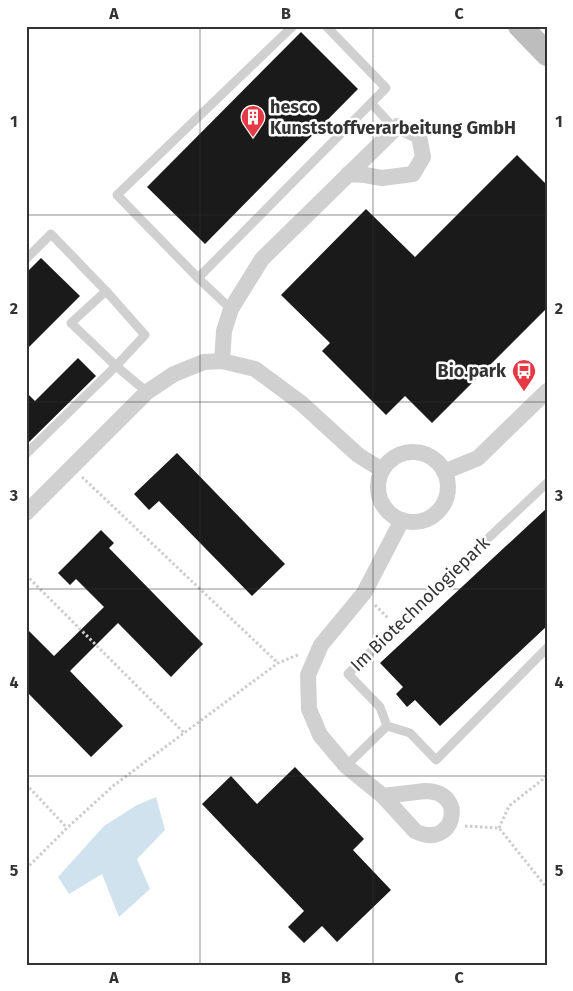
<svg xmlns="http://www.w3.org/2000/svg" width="573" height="991" font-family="'Fira Sans',sans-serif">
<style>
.water{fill:#cfe2ee}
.building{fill:#1a1a1a}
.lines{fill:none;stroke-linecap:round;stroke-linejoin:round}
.path{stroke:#cdcdcd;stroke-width:3;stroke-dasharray:2.5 2.5;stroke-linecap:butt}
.lane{stroke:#d0d0d0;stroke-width:9}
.street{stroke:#d0d0d0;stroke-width:16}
.secondary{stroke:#bdbdbd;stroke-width:24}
.grid{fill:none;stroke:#333;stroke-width:1;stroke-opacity:0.55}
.labels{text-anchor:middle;stroke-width:5;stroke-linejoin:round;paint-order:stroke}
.poi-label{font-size:18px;font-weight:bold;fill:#333;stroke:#fff;text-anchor:start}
.street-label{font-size:18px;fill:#333;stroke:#fff}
.neatline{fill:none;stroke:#333;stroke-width:2}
.grid-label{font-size:16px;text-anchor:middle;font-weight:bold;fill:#333}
</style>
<rect width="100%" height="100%" fill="#fff"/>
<polygon class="water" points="156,797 165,830 137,859 150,889 119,917 102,874 69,894 58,877 104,826 137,805"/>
<g class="building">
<polygon points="301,32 358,89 205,244 147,187"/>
<polygon points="517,155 547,185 547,308 432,423 405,396 386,415 322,351 330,343 281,295 366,209 415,257"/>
<polygon points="41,258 80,296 26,350 26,273"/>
<polygon points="78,358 96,376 26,445 26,392 35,401"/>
<polygon points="177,453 285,564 252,596 159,501 149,510 134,494"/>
<polygon points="547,508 547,626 440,726 415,700 407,707 396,694 403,687 380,663"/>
<polygon points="101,530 114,543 109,548 203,644 171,677 118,623 70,671 123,726 91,757 26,691 26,628 54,656 104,607 76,579 70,585 58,573"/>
<polygon points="295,767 364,839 353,850 391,890 337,942 322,926 304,943 288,927 304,911 202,804 231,776 257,804"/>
</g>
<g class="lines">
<g class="path">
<polyline points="82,477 278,663"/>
<polyline points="26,575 184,733"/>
<polyline points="375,605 388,618"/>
<polyline points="26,784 67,828"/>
<polyline points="465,826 499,828 547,888"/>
<polyline points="499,828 509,806 547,776"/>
<polyline points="26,869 67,828 113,786 278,663 300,654"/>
</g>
<g class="lane">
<polyline points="371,103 395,129"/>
<polyline points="26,259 51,234 106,291 71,323 116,366 147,392"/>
<polyline points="198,278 386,88 326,26"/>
<polyline points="231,309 198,278 117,195 293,26"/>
<polyline points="26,454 116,366 145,335 106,291"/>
<polyline points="547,483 465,560 348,674 380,707 387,726 410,733 436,760 547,648"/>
<polyline points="346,766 387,726"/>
</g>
<g class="street">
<polyline points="222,361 224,331 231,309 262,259 398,126 419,136 423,157 413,174 382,178 365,175 348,174"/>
<circle cx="413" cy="487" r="35"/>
<polyline points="444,472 478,458 547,391"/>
<polyline points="26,513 147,392 174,374 204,362 222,361 255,369 301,403 358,455 382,470"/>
<path d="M425,791C469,791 454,851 415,831L383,796Z"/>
<polyline points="383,796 346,766 320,735 309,709 308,675 321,645 364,593 402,520"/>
</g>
<polyline class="secondary" points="520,26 547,54"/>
</g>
<path class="grid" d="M200,26V965M373,26V965M26,215H547M26,402H547M26,589H547M26,776H547"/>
<defs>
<g id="building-pin" transform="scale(1.25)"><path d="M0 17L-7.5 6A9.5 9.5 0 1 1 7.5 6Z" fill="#e63946" stroke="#fff"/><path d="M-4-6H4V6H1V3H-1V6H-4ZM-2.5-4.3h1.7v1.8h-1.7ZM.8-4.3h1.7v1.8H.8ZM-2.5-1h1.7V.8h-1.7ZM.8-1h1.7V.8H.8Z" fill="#fff"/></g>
<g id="bus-pin" transform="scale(1.25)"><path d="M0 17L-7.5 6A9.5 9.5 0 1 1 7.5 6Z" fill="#e63946" stroke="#fff"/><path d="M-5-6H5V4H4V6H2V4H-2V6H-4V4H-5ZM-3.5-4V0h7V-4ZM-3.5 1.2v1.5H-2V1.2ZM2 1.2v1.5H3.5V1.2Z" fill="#fff"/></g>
</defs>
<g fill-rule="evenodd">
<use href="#building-pin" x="253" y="117"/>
<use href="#bus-pin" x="524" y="371"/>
</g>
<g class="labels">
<g class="poi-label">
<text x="270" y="113">hesco<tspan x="270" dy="21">Kunststoffverarbeitung GmbH</tspan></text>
<text x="506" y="377" text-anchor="end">Bio.park</text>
</g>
<g class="street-label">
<text transform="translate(420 604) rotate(-44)" y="6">Im Biotechnologiepark</text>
</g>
</g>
<rect width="573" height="991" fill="none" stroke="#ffffff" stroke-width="55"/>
<rect x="28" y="28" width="518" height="936" class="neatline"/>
<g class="grid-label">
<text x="114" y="19">A</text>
<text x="286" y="19">B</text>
<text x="459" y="19">C</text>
<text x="14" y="127">1</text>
<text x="559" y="127">1</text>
<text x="14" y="314">2</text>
<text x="559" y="314">2</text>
<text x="14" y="501">3</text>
<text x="559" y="501">3</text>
<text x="14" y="688">4</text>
<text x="559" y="688">4</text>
<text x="14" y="876">5</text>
<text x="559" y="876">5</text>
<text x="114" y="983">A</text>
<text x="286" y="983">B</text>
<text x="459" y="983">C</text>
</g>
</svg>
